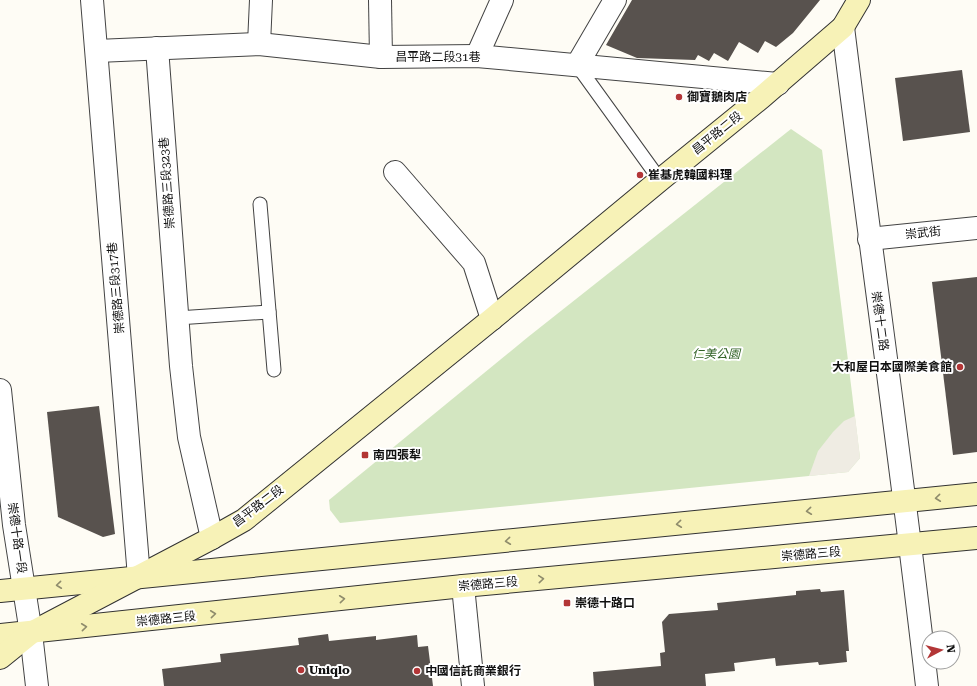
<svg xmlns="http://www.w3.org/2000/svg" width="977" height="686" font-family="'Roboto Serif','Noto Sans TC',serif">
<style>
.green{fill:#d3e6c1}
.plaza{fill:#efece3}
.building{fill:#58524e}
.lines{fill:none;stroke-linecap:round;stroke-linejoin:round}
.lane-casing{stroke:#434343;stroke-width:15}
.street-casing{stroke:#434343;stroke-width:24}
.secondary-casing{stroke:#323232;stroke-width:24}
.lane{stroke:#fff;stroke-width:13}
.street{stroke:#fff;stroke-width:22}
.secondary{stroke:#f7f2b7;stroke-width:22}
.oneway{stroke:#8f8c6c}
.poi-dot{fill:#b33637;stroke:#fff;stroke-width:1.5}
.labels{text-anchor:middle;stroke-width:4;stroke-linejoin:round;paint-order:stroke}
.street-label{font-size:12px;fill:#101010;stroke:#fff}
.poi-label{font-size:12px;font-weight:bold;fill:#101010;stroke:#fff;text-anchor:start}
.park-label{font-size:12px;font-style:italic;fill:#316226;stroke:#fff}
</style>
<rect width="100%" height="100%" fill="#fefcf5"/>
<polygon class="green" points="791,129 822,150 860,458 848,472 340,523 330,510 329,500 528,337"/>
<polygon class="plaza" points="855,416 860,458 848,472 809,476 818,451 833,432 844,421"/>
<g class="building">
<polygon points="632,0 820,0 793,33 776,47 765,41 758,53 739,42 728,61 714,53 709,61 698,55 695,60 637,58 606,45"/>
<polygon points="962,70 970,132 903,141 895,78"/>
<polygon points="977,277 977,452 953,455 932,282"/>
<polygon points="99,406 115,534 103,537 58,517 47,412"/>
<polygon points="820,589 821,592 844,590 849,651 846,651 847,662 819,665 818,662 776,666 775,658 734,663 735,671 705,674 706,686 594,686 593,672 661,666 660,653 665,652 662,622 669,614 718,610 717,603 796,595 796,591"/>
<polygon points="328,634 329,641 376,636 376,640 417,635 418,647 428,646 433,686 164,686 162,669 221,662 220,654 299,645 298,638"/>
</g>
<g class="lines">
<g class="lane-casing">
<g id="lane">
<polyline points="577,65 660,180"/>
<polyline points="260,204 274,370"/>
<polyline points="177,318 269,312"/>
</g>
</g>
<g class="street-casing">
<g id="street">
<polyline points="92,0 139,577"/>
<polyline points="380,0 381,57"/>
<path d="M843,27C870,247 902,466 927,686"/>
<polyline points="259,44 261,0"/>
<polyline points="157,48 181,366 189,437 212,538"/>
<polyline points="97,51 259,44 381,57 477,56 778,84"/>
<polyline points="477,56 502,0"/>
<polyline points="577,65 615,0"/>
<polyline points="395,172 474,263 492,319"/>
<polyline points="869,239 977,228"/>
<polyline points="0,390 14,525 31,633 37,686"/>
<polyline points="463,586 473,686"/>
</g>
</g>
<g class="secondary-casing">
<g id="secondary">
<polyline points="0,591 977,494"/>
<polyline points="0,635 463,586 977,538"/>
<polyline points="0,658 31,633 212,538 244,520 492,319 660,180 762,97 843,27 859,0"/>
</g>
</g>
<use href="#lane" class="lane"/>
<use href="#street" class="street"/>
<use href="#secondary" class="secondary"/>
</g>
<defs><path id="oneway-chevron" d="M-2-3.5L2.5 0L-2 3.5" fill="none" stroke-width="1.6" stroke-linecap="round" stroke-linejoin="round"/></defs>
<g class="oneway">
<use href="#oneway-chevron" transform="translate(938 498) rotate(174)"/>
<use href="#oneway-chevron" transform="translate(809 511) rotate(174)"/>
<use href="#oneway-chevron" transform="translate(679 524) rotate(174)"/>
<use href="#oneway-chevron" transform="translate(508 541) rotate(174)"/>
<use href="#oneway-chevron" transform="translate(541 579) rotate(-5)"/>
<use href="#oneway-chevron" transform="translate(59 585) rotate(174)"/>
<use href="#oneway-chevron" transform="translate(342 599) rotate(-6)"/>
<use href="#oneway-chevron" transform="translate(213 614) rotate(-6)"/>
<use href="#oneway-chevron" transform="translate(84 627) rotate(-6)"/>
</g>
<g class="poi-dot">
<circle cx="679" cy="97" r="4"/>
<circle cx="640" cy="175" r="4"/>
<circle cx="960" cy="367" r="4"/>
<rect x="361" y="451" width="8" height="8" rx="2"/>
<rect x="563" y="599" width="8" height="8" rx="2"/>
<circle cx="301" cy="670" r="4"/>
<circle cx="417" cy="671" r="4"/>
</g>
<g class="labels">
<g class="street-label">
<text x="438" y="61">昌平路二段31巷</text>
<text transform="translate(717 133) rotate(-39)" y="4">昌平路二段</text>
<text transform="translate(167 183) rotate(-94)" y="4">崇德路三段323巷</text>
<text transform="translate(923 233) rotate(-6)" y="4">崇武街</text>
<text transform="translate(116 288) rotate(-95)" y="4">崇德路三段317巷</text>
<text transform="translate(880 321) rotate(82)" y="4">崇德十二路</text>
<text transform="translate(258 506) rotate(-37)" y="4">昌平路二段</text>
<text transform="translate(17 538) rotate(82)" y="4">崇德十路一段</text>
<text transform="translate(811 554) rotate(-5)" y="4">崇德路三段</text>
<text transform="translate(488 584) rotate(-5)" y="4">崇德路三段</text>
<text transform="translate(166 619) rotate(-6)" y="4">崇德路三段</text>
</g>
<g class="poi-label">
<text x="687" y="101">御寶鵝肉店</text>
<text x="648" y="179">崔基虎韓國料理</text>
<text x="952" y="371" text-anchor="end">大和屋日本國際美食館</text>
<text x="373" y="459">南四張犁</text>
<text x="575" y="607">崇德十路口</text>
<text x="309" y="674">Uniqlo</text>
<text x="425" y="675">中國信託商業銀行</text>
</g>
<g class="park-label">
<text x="716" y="358">仁美公園</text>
</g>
</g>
<g transform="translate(941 650) rotate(83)"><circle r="19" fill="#ffffff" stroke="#9f9f9f"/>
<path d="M0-3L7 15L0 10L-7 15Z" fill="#b33637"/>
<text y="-6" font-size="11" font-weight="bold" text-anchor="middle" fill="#101010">N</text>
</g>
</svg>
